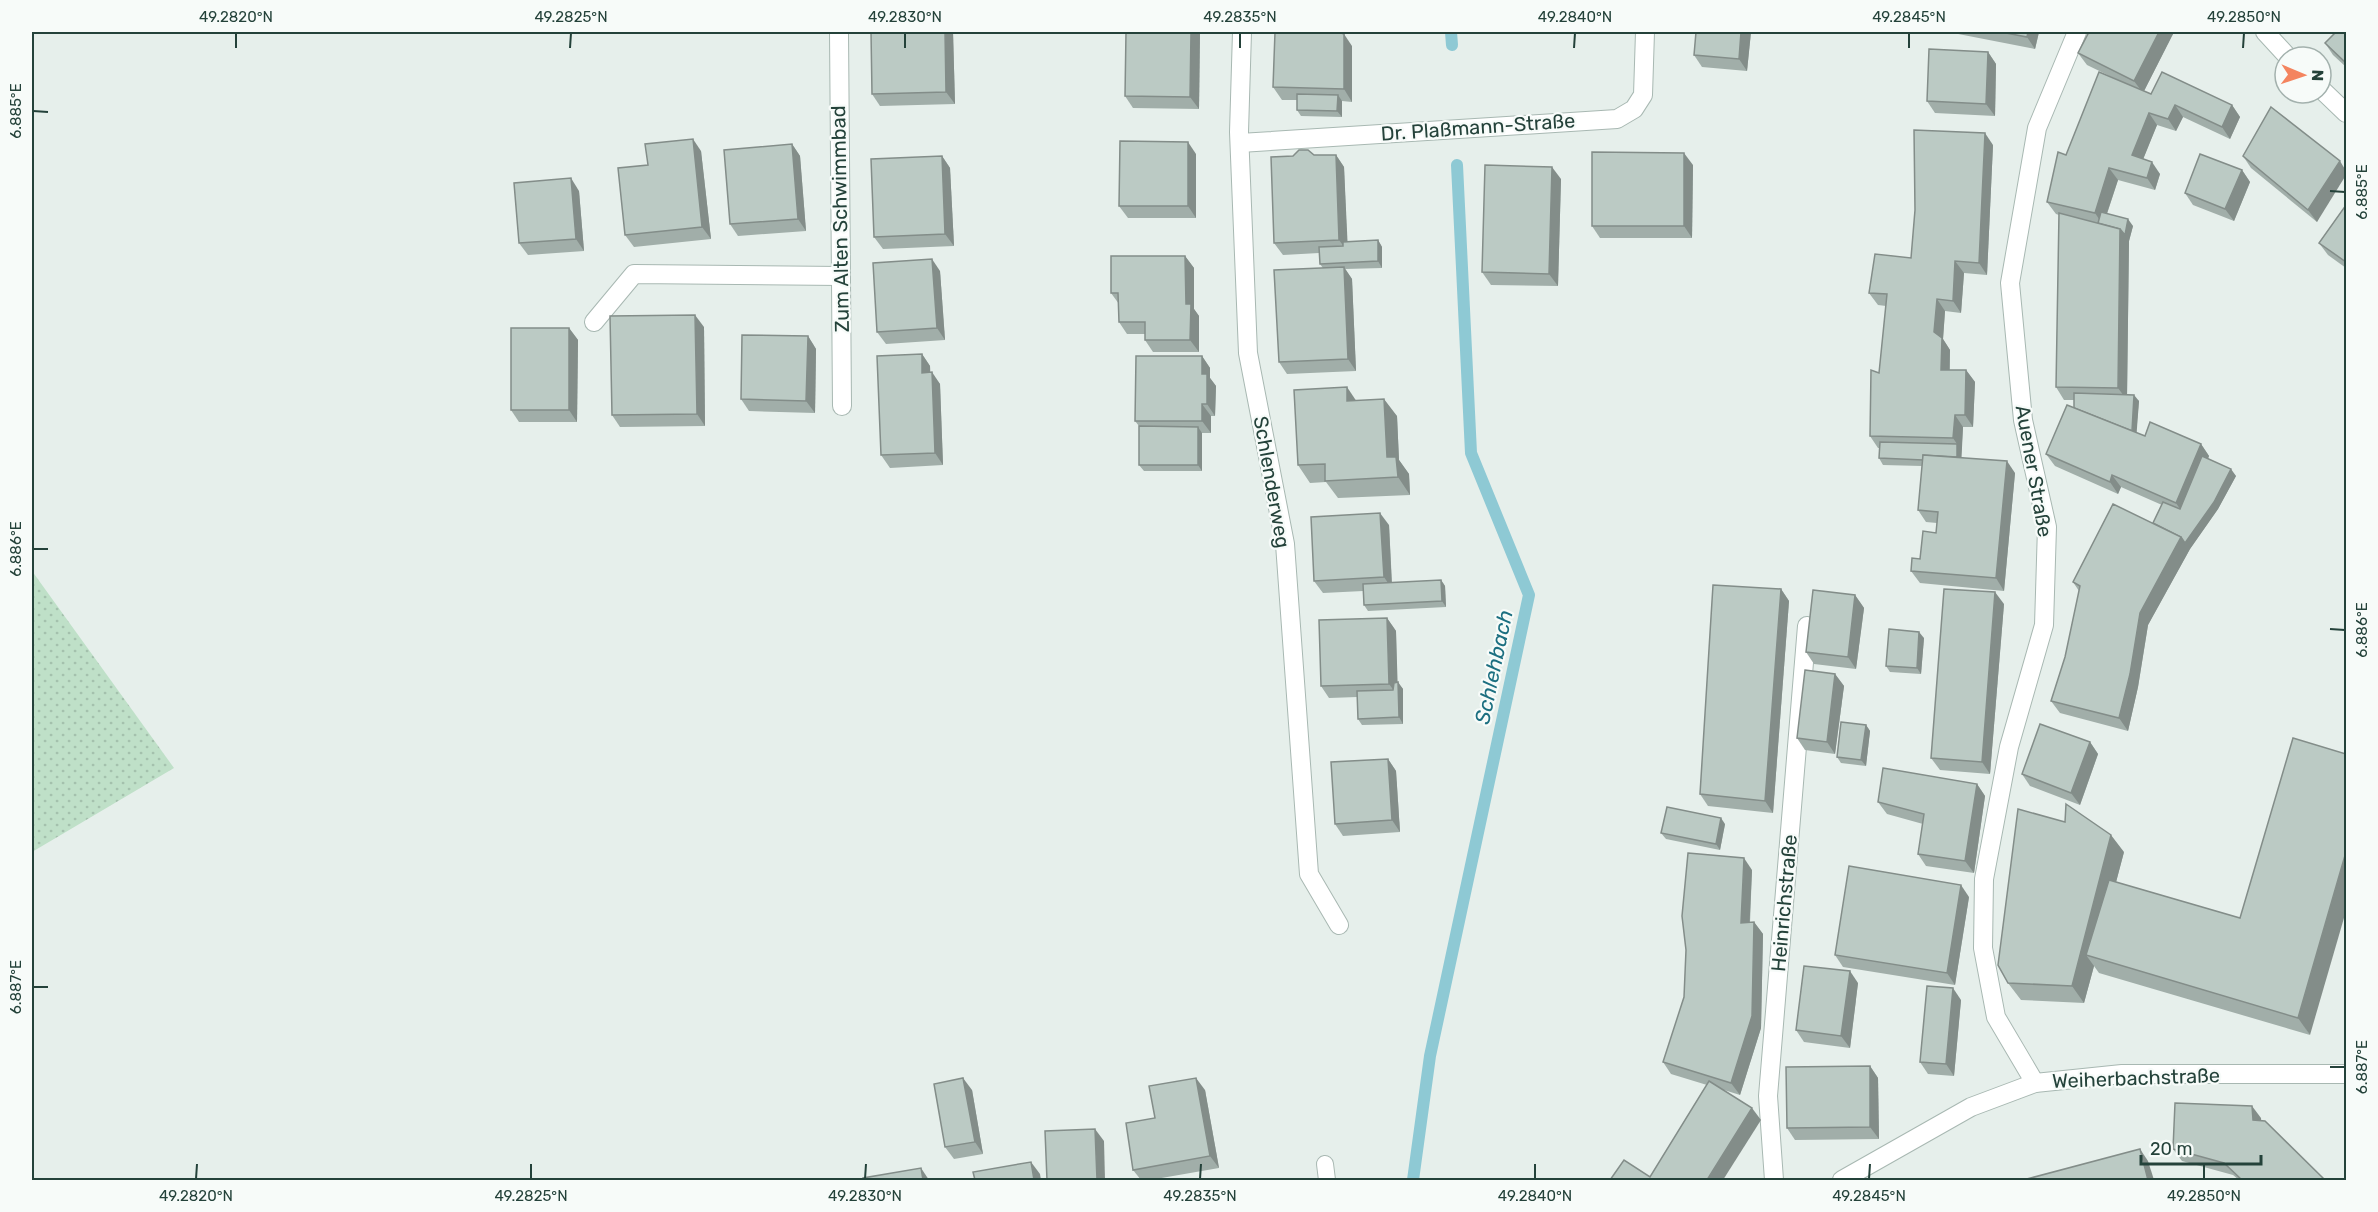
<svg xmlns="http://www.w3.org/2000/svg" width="2378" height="1212" font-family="Rubik,sans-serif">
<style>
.grass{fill:url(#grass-dots)}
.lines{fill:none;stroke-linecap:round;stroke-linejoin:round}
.stream{stroke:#8ec9d4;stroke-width:12}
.lane-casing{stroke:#a8b8b2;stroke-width:18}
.street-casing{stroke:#a8b8b2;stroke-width:20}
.lane{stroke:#fff;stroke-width:16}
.street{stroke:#fff;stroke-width:18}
.wall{fill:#a1aea9}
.shaded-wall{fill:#838d89}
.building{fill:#bbcac4;stroke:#838d89;stroke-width:1.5}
.ticks{fill:none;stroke:#24423a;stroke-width:2}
.labels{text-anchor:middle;stroke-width:4.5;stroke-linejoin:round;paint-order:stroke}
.street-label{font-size:20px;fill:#24423a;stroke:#f7fbf9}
.water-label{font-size:21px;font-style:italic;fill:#1c6f80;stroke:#f7fbf9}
.neatline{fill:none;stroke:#24423a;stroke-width:2}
.ticks-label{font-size:15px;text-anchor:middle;fill:#24423a}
</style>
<defs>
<pattern id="grass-dots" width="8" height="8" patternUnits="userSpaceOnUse" patternTransform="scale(1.5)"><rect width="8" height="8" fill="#bfe0c8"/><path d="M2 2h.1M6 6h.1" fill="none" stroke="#a4c1ad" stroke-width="1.8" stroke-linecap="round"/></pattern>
</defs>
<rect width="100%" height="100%" fill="#e6efeb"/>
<polygon class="grass" points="32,571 174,768 32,852"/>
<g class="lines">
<g class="stream">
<polyline points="1451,32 1452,45"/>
<polyline points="1413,1180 1430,1056 1529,595 1471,453 1457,165"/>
</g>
<g class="lane-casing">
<polyline id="lane" points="1325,1164 1327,1180"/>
</g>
<g class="street-casing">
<g id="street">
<polyline points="839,32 842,406"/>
<polyline points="1242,32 1239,132 1248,353 1285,544 1309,874 1339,925"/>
<polyline points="2265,32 2288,57"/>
<polyline points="2321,89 2346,113"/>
<polyline points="1240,143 1617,119 1634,109 1643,95 1645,32"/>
<polyline points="594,322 634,274 841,276"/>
<polyline points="2035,1083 1996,1017 1983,948 1984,879 2009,747 2044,625 2047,527 2023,420 2010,283 2037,128 2077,32"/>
<polyline points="1774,1180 1768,1096 1807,626"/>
<polyline points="1842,1180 1971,1107 2035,1083 2122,1074 2346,1074"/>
</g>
</g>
<use href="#lane" class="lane"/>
<use href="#street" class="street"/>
</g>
<g class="wall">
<polygon points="953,32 955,104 880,106 872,94"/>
<polygon points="1200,32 1199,109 1133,108 1125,96"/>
<polygon points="1696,32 1751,32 1747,71 1702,67 1694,55"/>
<polygon points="1948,32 2039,32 2035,49"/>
<polygon points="2089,32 2174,32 2144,91 2151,94 2232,105 2240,117 2230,139 2183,117 2176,131 2157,125 2143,159 2160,174 2155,190 2118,180 2107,214 2133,226 2129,241 2127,394 2139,401 2136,433 2145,436 2201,444 2209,456 2208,459 2236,476 2218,509 2190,549 2148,625 2138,687 2128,731 2060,713 2051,701 2065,657 2079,591 2073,582 2153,523 2162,505 2121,487 2118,494 2055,466 2046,454 2074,408 2074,400 2064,400 2056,387 2059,215 2056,214 2047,202 2066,155 2120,81 2087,65 2078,53"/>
<polygon points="2346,32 2346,67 2333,55 2325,43"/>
<polygon points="1352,46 1352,102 1342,101 1342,117 1301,116 1297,110 1297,100 1282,100 1273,87"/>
<polygon points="1988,52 1996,64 1995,116 1935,113 1927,101"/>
<polygon points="792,144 800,156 806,231 738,236 730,224"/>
<polygon points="1993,145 1987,275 1964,273 1961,313 1945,311 1943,339 1950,350 1950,370 1966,370 1975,382 1973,427 1963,427 1961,457 2015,473 2004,591 1920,583 1911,571 1920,559 1936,533 1937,523 1926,522 1918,510 1922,466 1883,465 1879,458 1880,448 1878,448 1870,436 1879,373 1886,306 1878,305 1869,293 1911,258"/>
<polygon points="701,151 711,239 634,247 625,235 648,165"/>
<polygon points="1196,154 1196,218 1128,218 1119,206"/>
<polygon points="1314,155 1336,155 1344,167 1347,242 1378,240 1382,247 1382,268 1345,269 1352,279 1356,371 1287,374 1279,362 1323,268 1320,264 1319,253 1283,255 1274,243"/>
<polygon points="942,156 950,168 954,246 883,249 874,237"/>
<polygon points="2243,156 2340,161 2317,222 2251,168"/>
<polygon points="1693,165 1692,238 1600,238 1592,226"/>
<polygon points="2242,170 2250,182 2234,221 2193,205 2185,193"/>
<polygon points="1561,179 1558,286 1491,285 1482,272"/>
<polygon points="579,191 584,251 528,255 519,243"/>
<polygon points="2346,205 2346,268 2328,255 2319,243"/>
<polygon points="1185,256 1194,268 1194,309 1199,316 1199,352 1153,352 1145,340 1145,334 1127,334 1119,322 1119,304 1111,293"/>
<polygon points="940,271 945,340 886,344 877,332"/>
<polygon points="704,327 705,426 620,427 612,415"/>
<polygon points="569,328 578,340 577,422 519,422 511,410"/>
<polygon points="808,336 816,349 815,413 749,411 741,399"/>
<polygon points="922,354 930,366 930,372 940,384 943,465 890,468 881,455"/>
<polygon points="1202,356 1210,368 1210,378 1216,386 1215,416 1211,416 1211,433 1202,433 1202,471 1144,471 1139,465 1139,426 1135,421"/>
<polygon points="1356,400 1397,416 1399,460 1409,474 1410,495 1338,498 1326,482 1310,483 1298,465"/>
<polygon points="1389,525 1392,583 1441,580 1445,586 1446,607 1368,611 1364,605 1363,591 1323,593 1314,581"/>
<polygon points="1781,589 1789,601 1773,813 1708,806 1700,794"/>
<polygon points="1855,595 1864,608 1856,669 1814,664 1806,652"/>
<polygon points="2004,604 1990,774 1940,770 1931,758"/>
<polygon points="1387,618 1396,631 1397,682 1403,689 1403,724 1362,725 1358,719 1357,697 1329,698 1321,686"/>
<polygon points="1924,638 1921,674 1890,672 1886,666"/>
<polygon points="1835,674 1844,686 1835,754 1805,750 1797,738"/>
<polygon points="1866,725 1870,731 1866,766 1841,763 1837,757"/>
<polygon points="2090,742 2098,754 2080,805 2030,786 2022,774"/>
<polygon points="1388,759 1396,771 1400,832 1343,836 1335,824"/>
<polygon points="1977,784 1985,796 1974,873 1926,866 1918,854 1923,824 1887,814 1878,802"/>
<polygon points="1725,824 1720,850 1666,839 1661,833"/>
<polygon points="2124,852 2116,882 2240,918 2310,1035 2099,973 2094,966 2084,1003 2021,1000 2008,983"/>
<polygon points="1752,870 1750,923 1754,922 1763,934 1761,1028 1740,1095 1724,1090 1761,1120 1707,1085 1671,1074 1663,1062"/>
<polygon points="1969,897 1955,985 1843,967 1835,955"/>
<polygon points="1858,983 1850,1048 1804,1042 1796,1030"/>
<polygon points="1961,1000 1954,1076 1928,1074 1920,1062"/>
<polygon points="1870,1066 1878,1078 1879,1139 1795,1140 1787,1128"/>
<polygon points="972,1090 983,1154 954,1159 945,1147"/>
<polygon points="1205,1090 1219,1168 1150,1180 1141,1180 1133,1170 1155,1118"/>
<polygon points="2261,1118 2261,1121 2325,1180 2239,1180 2233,1175 2182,1161 2173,1149"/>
</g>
<g class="shaded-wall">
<polygon points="945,32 953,32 955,104 946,92"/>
<polygon points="1191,32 1200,32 1199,109 1190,97"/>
<polygon points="1741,32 1751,32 1747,71 1739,59"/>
<polygon points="2028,32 2039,32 2035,49 2027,37"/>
<polygon points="2159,32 2174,32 2143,93 2134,81"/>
<polygon points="1344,34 1352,46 1352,102 1344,89"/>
<polygon points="1988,52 1996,64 1995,116 1986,104"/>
<polygon points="1338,95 1342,101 1342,117 1337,111"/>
<polygon points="2175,105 2183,117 2176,131 2168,119"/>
<polygon points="2232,105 2240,117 2230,139 2222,127"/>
<polygon points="2149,113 2157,125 2140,167 2132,155"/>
<polygon points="1985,133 1993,145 1987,275 1979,263"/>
<polygon points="693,139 701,151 711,239 702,227"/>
<polygon points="1188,142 1196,154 1196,218 1188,206"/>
<polygon points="792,144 800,156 806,231 798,219"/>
<polygon points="1684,153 1693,165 1692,238 1684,226"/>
<polygon points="1336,155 1344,167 1348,252 1339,240"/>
<polygon points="942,156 950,168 954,246 945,234"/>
<polygon points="2340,161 2346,171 2346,175 2317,222 2308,210"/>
<polygon points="2152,162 2160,174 2155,190 2147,178"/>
<polygon points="1552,167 1561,179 1558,286 1549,274"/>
<polygon points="2109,168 2118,180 2103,225 2095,213"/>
<polygon points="2242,170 2250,182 2234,221 2225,209"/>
<polygon points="571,178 579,191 584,251 576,239"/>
<polygon points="2128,219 2133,226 2129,241 2127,400 2118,388 2120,229"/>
<polygon points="1378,240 1382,247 1382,268 1378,261"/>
<polygon points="1185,256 1194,268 1194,309 1199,316 1199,352 1190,340 1186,304"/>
<polygon points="932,259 940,271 945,340 937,328"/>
<polygon points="1955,261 1964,273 1961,313 1953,301"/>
<polygon points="1344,267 1352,279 1356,371 1348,359"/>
<polygon points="1937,299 1945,311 1943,339 1950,350 1949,382 1941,370 1934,332"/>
<polygon points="695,315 704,327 705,426 697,414"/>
<polygon points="569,328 578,340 577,422 569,410"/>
<polygon points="808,336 816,349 815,413 806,401"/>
<polygon points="922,354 930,366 931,385 922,373"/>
<polygon points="1202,356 1210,368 1210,378 1216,386 1215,416 1207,404 1202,374"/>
<polygon points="1966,370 1975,382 1973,427 1965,415"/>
<polygon points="932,372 940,384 943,465 935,453"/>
<polygon points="1347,387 1359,405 1347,401"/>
<polygon points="2134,395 2139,401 2136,441 2132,435"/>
<polygon points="1384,399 1397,416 1399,460 1409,474 1410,495 1398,477 1387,457"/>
<polygon points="1202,404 1211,416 1211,433 1202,421"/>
<polygon points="1955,415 1963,427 1961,468 1957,462 1957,444 1953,438"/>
<polygon points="1198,427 1202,433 1202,471 1198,465"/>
<polygon points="2201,444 2209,456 2184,515 2176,503"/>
<polygon points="2007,461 2015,473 2004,591 1996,578"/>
<polygon points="2231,469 2236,476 2218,509 2190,549 2148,625 2138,687 2128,731 2119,718 2140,613 2181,537"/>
<polygon points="2112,475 2121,487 2118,494 2110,482"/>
<polygon points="1380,513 1389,525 1392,589 1384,577"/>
<polygon points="1441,580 1445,586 1446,607 1442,601"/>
<polygon points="1781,589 1789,601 1773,813 1765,801"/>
<polygon points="1995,592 2004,604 1990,774 1982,762"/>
<polygon points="1855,595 1864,608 1856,669 1848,657"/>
<polygon points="1387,618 1396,631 1398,696 1389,684"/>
<polygon points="1919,632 1924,638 1921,674 1917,668"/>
<polygon points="1835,674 1844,686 1835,754 1827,742"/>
<polygon points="1398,682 1403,689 1403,724 1399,717"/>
<polygon points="1866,725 1870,731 1866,766 1861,760"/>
<polygon points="2090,742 2098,754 2080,805 2071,793"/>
<polygon points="1388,759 1396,771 1400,832 1392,820"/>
<polygon points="1977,784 1985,796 1974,873 1965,861"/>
<polygon points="1721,818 1725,824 1720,850 1716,844"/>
<polygon points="2111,835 2124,852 2096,958 2086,955 2094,966 2084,1003 2072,986"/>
<polygon points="2346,852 2346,911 2310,1035 2298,1018"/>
<polygon points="1744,858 1752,870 1749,935 1741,923"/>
<polygon points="1961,885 1969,897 1955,985 1947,973"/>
<polygon points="1754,922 1763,934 1761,1028 1740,1095 1731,1083"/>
<polygon points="1850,971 1858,983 1850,1048 1841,1036"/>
<polygon points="1953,988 1961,1000 1954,1076 1946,1064"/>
<polygon points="1870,1066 1878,1078 1879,1139 1870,1127"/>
<polygon points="963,1078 972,1090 983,1154 975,1142"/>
<polygon points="1196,1078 1205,1090 1219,1168 1210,1156"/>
<polygon points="2252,1106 2261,1118 2262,1132 2253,1120"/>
<polygon points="1752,1108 1761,1120 1723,1180 1707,1180"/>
<polygon points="1095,1129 1104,1141 1105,1180 1097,1180"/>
<polygon points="2140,1149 2148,1161 2154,1180 2148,1180"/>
<polygon points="1031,1162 1040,1174 1041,1180 1034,1180"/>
<polygon points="921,1168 929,1180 923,1180"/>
</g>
<g class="building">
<polygon points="871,32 945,32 946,92 872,94"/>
<polygon points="1126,32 1191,32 1190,97 1125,96"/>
<polygon points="1275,32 1338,32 1344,34 1344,89 1273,87"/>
<polygon points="1696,32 1741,32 1739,59 1694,55"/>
<polygon points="2001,32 2028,32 2027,37"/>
<polygon points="2089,32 2159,32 2134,81 2078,53"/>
<polygon points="2336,32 2346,32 2346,63 2325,43"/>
<polygon points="1929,49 1988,52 1986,104 1927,101"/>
<polygon points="2099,72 2151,94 2162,72 2232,105 2222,127 2175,105 2168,119 2149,113 2132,155 2152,162 2147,178 2109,168 2095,213 2047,202 2058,152 2066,155"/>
<polygon points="1297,94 1338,95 1337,111 1297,110"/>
<polygon points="2271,107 2340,161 2308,210 2243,156"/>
<polygon points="1914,130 1985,133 1979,263 1955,261 1953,301 1937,299 1934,332 1942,338 1941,370 1966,370 1965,415 1955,415 1953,438 1870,436 1871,370 1879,373 1887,294 1869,293 1875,254 1911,258 1915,210"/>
<polygon points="693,139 702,227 625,235 618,168 648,165 645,144"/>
<polygon points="1120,141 1188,142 1188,206 1119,206"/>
<polygon points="792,144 798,219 730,224 724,150"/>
<polygon points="1299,150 1308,150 1314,155 1336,155 1339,240 1274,243 1271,157 1293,156"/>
<polygon points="1592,152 1684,153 1684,226 1592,226"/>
<polygon points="2200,154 2242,170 2225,209 2185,193"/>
<polygon points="942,156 945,234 874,237 871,159"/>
<polygon points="1485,165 1552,167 1549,274 1482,272"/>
<polygon points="571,178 576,239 519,243 514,183"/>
<polygon points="2346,205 2346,262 2319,243"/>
<polygon points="2101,212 2128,219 2125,235 2120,229 2098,223"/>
<polygon points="2059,213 2120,229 2118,388 2056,387"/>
<polygon points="1378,240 1378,261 1320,264 1319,247 1343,246 1343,242"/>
<polygon points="1111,256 1185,256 1186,304 1191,304 1190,340 1145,340 1145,322 1119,322 1118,293 1111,293"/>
<polygon points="932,259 937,328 877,332 873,263"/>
<polygon points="1344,267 1348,359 1279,362 1274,270"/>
<polygon points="695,315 697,414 612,415 610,316"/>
<rect x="511" y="328" width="58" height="82"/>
<polygon points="742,335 808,336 806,401 741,399"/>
<polygon points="922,354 922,373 932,372 935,453 881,455 877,356"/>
<polygon points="1136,356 1202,356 1202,374 1207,374 1207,404 1202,404 1202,421 1135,421"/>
<polygon points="1347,387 1347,401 1384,399 1387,457 1396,457 1398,477 1325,481 1325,464 1298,465 1294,390"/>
<polygon points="2074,393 2134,395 2132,431 2074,408"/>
<polygon points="2067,405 2145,436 2150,422 2201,444 2176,503 2112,475 2110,482 2046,454"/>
<polygon points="1139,426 1198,427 1198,465 1139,465"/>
<polygon points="1880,442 1957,444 1957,457 1923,455 1923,460 1879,458"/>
<polygon points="1923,455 2007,461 1996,578 1911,571 1912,558 1920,559 1923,531 1936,533 1938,512 1918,510"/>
<polygon points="2202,456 2231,469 2214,502 2185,543 2181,537 2153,523 2163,502 2180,509"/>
<polygon points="2113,504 2181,537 2140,613 2130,674 2119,718 2051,701 2065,657 2080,586 2073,582"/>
<polygon points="1380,513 1384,577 1314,581 1311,517"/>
<polygon points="1441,580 1442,601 1364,605 1363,584"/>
<polygon points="1713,585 1781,589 1765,801 1700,794"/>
<polygon points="1944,589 1995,592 1982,762 1931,758"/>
<polygon points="1813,590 1855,595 1848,657 1806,652"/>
<polygon points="1387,618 1389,684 1321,686 1319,620"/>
<polygon points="1889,629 1919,632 1917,668 1886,666"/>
<polygon points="1805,670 1835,674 1827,742 1797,738"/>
<polygon points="1398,682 1399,717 1358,719 1357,691 1393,690 1394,683"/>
<polygon points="1841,722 1866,725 1861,760 1837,757"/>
<polygon points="2040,724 2090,742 2071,793 2022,774"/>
<polygon points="2293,738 2346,754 2346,852 2298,1018 2086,955 2109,880 2240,918"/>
<polygon points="1388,759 1392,820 1335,824 1331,762"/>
<polygon points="1883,768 1977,784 1965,861 1918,854 1924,814 1878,802"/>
<polygon points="2066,804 2111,835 2072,986 2008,983 1998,965 2018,809 2065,822"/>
<polygon points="1667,807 1721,818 1716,844 1661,833"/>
<polygon points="1688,853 1744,858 1741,923 1754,922 1752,1016 1731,1083 1663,1062 1684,997 1686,950 1682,916"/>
<polygon points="1849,866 1961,885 1947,973 1835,955"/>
<polygon points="1804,966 1850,971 1841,1036 1796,1030"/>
<polygon points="1927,986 1953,988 1946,1064 1920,1062"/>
<polygon points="1870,1066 1870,1127 1787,1128 1786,1067"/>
<polygon points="963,1078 975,1142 945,1147 934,1084"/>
<polygon points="1196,1078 1210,1156 1133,1170 1126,1123 1155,1118 1149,1086"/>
<polygon points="1709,1081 1752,1108 1707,1180 1610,1180 1624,1160 1650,1177"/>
<polygon points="2175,1103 2252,1106 2253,1120 2265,1121 2325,1180 2242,1180 2224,1163 2173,1149"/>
<polygon points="1095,1129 1097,1180 1047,1180 1045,1131"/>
<polygon points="2140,1149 2148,1180 2023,1180"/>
<polygon points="1031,1162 1034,1180 975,1180 973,1172"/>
<polygon points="921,1168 923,1180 863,1180 863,1178"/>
</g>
<path class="ticks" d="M236,48V33M570,48L571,33M905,48V33M1240,48V33M1574,48L1575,33M1909,48V33M2243,48L2244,33M33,111L48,112M2330,191L2345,192M33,549H48M2330,629L2345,630M33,987H48M2330,1067H2345M196,1179L197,1164M531,1179V1164M865,1179L866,1164M1200,1179L1201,1164M1535,1179V1164M1869,1179L1870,1164M2204,1179V1164"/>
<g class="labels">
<g class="street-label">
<text transform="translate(1478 127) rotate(-4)" y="7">Dr. Plaßmann-Straße</text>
<text transform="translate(840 219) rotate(-91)" y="7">Zum Alten Schwimmbad</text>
<text transform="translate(2034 471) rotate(80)" y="7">Auener Straße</text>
<text transform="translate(1272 482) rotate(80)" y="7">Schlenderweg</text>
<text transform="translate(1784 903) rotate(-85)" y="7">Heinrichstraße</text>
<text transform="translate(2136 1078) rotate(-2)" y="7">Weiherbachstraße</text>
</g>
<g class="water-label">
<text transform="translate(1494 667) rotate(-78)" y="7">Schlehbach</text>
</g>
</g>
<rect width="2378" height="1212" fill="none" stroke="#f7fbf9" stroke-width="66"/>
<g transform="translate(2303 75) rotate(92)"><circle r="28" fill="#f7fbf9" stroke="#a3b1ad" stroke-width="1.5"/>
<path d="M0-4.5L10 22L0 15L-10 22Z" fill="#f4845f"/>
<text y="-9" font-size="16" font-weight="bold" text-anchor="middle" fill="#24423a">N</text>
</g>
<path d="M2141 1155v9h120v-9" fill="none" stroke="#24423a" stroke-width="3"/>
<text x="2150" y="1155" font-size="18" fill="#24423a" stroke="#f7fbf9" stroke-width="4.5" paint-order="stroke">20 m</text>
<rect x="33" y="33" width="2312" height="1146" class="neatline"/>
<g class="ticks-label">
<text x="236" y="22">49.2820°N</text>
<text x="571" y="22">49.2825°N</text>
<text x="905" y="22">49.2830°N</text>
<text x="1240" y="22">49.2835°N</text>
<text x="1575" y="22">49.2840°N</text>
<text x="1909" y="22">49.2845°N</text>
<text x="2244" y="22">49.2850°N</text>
<text transform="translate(16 111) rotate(-90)" y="5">6.885°E</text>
<text transform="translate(2362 192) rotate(-90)" y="5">6.885°E</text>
<text transform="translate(16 549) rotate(-90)" y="5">6.886°E</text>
<text transform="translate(2362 630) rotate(-90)" y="5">6.886°E</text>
<text transform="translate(16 987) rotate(-90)" y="5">6.887°E</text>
<text transform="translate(2362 1067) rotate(-90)" y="5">6.887°E</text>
<text x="196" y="1201">49.2820°N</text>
<text x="531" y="1201">49.2825°N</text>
<text x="865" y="1201">49.2830°N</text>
<text x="1200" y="1201">49.2835°N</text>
<text x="1535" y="1201">49.2840°N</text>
<text x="1869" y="1201">49.2845°N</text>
<text x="2204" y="1201">49.2850°N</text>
</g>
</svg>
